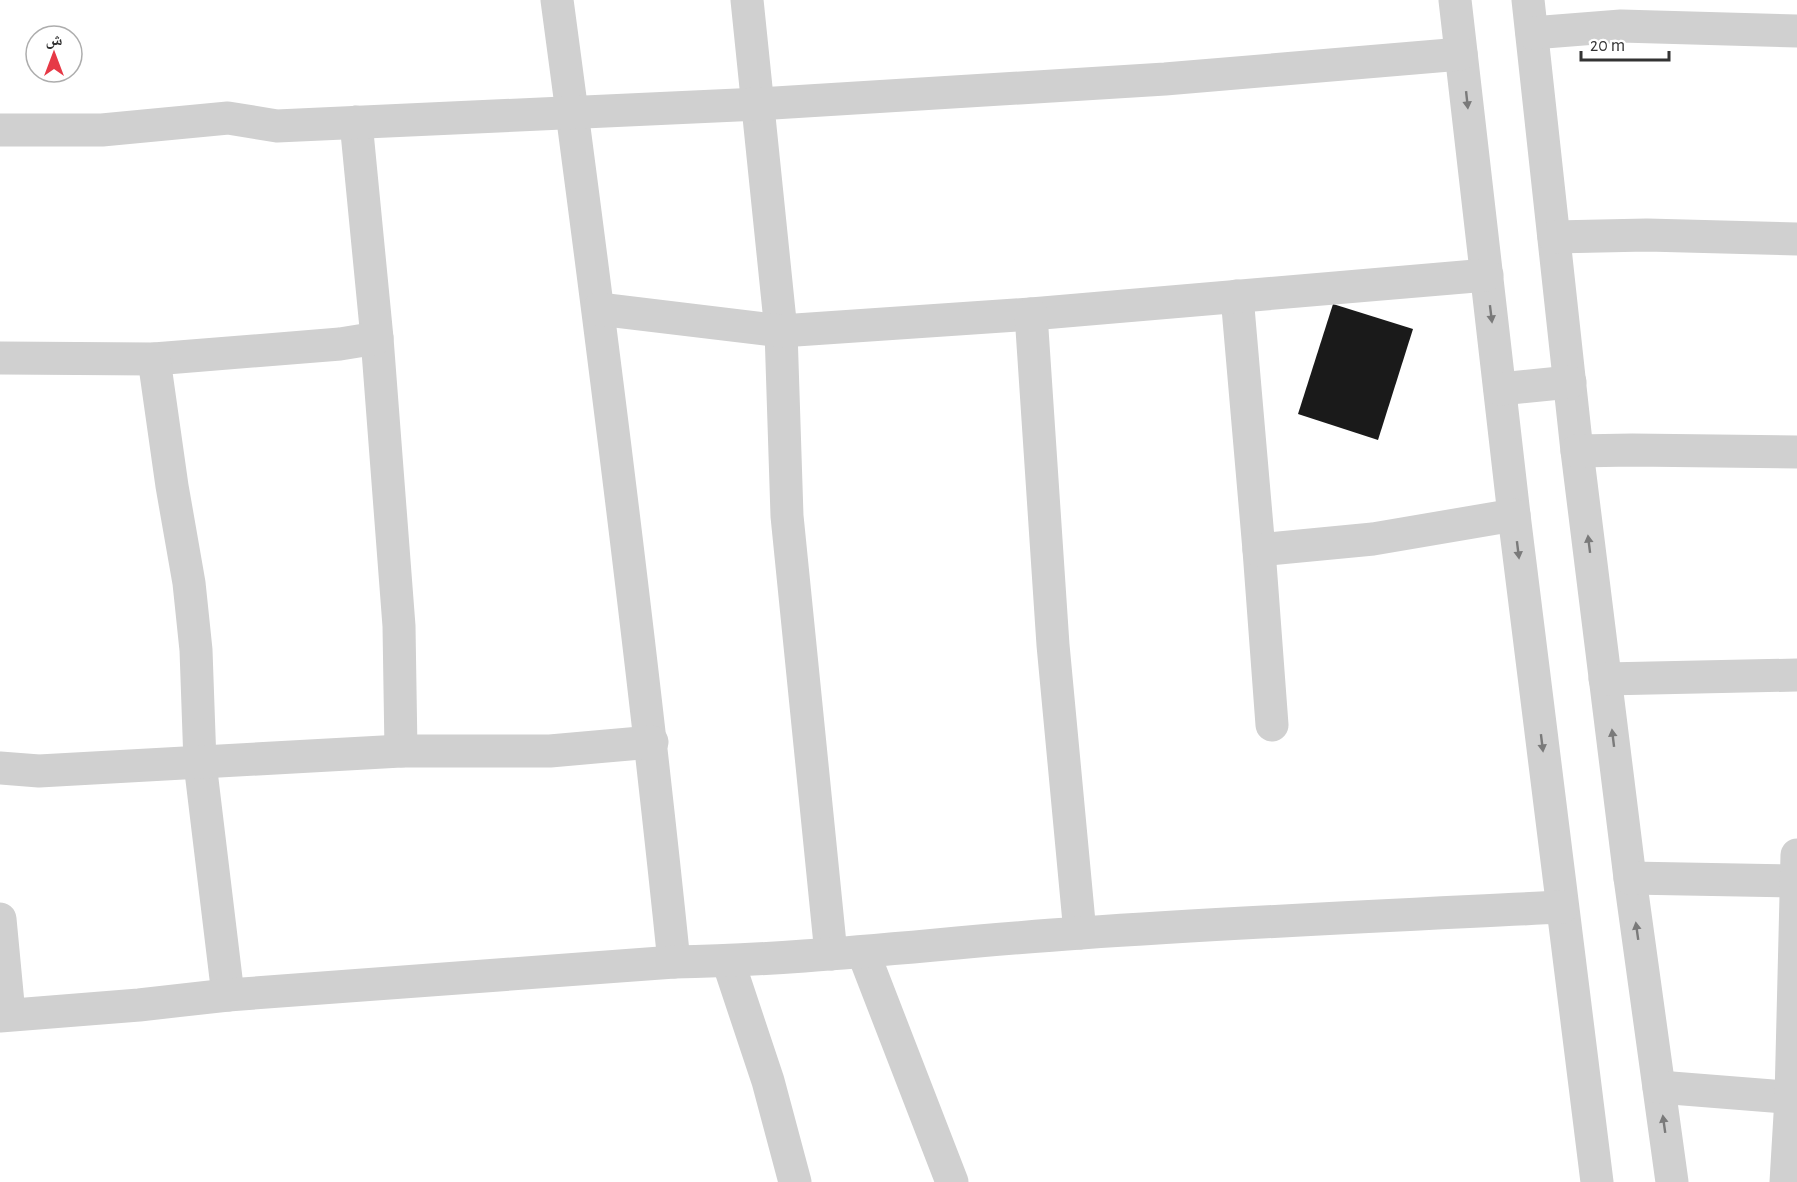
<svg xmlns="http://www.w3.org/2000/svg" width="1797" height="1182" font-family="'Alegreya Sans','Noto Naskh Arabic',sans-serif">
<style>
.building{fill:#1a1a1a}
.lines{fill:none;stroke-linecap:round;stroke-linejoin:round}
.minor{stroke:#d0d0d0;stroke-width:33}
.oneway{fill:#7a7a7a}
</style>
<rect width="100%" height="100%" fill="#fff"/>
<polygon class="building" points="1333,304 1413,329 1378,440 1298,414"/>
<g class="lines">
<g class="minor">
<path d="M557,0C600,320 641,640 674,962"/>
<polyline points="747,0 781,331 787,516 831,954"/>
<polyline points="1455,0 1514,515 1597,1182"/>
<polyline points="1528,0 1577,451 1630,878 1672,1182"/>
<polyline points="1532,33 1621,26 1797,31"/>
<polyline points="356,122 377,338 399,626 401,751"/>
<polyline points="0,130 102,130 228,118 277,126 759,104 1165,79 1461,54"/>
<polyline points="1554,237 1647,235 1797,239"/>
<polyline points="1237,296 1259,550 1272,725"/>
<polyline points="599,309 781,331 1031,314 1487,275"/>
<polyline points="1031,314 1053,645 1080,933"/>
<polyline points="0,358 154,359 340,344 377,338"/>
<polyline points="154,359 172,486 189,583 196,650 200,763 228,995"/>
<polyline points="1500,389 1570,382"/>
<polyline points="1577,451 1632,450 1797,452"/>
<polyline points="1259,550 1373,539 1514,515"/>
<polyline points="1605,679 1797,675"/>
<polyline points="0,768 39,771 401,751 550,751 652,742"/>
<polyline points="1630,878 1797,881"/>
<polyline points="0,919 9,1014"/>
<polyline points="863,952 952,1182"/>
<polyline points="728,961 768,1081 795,1182"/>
<path d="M0,1016L139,1005L228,995L674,962C810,960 945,942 1081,933C1241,922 1401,915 1562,907"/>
<polyline points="1659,1087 1797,1098"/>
<polyline points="1786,1182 1791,1098 1797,855"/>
</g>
</g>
<defs><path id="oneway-solid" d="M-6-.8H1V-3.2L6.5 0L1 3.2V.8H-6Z" transform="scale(1.5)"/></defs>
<g class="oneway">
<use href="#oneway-solid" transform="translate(1467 100) rotate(84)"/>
<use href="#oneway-solid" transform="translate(1491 314) rotate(83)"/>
<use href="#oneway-solid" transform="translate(1589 544) rotate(-97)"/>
<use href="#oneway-solid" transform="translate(1518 550) rotate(83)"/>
<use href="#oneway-solid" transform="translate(1613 738) rotate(-97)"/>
<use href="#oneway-solid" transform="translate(1542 743) rotate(83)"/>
<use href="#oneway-solid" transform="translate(1637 931) rotate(-98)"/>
<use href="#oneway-solid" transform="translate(1664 1124) rotate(-98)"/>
</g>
<g transform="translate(54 54)"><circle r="28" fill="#ffffff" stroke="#adadad" stroke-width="1.5"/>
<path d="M0-4.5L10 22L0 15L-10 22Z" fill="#e63946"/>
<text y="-9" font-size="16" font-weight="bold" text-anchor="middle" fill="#333333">ش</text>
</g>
<path d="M1581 51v9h88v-9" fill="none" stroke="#333333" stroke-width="3"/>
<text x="1590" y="51" font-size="18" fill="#333333" stroke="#ffffff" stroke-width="4.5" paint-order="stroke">20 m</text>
</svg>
